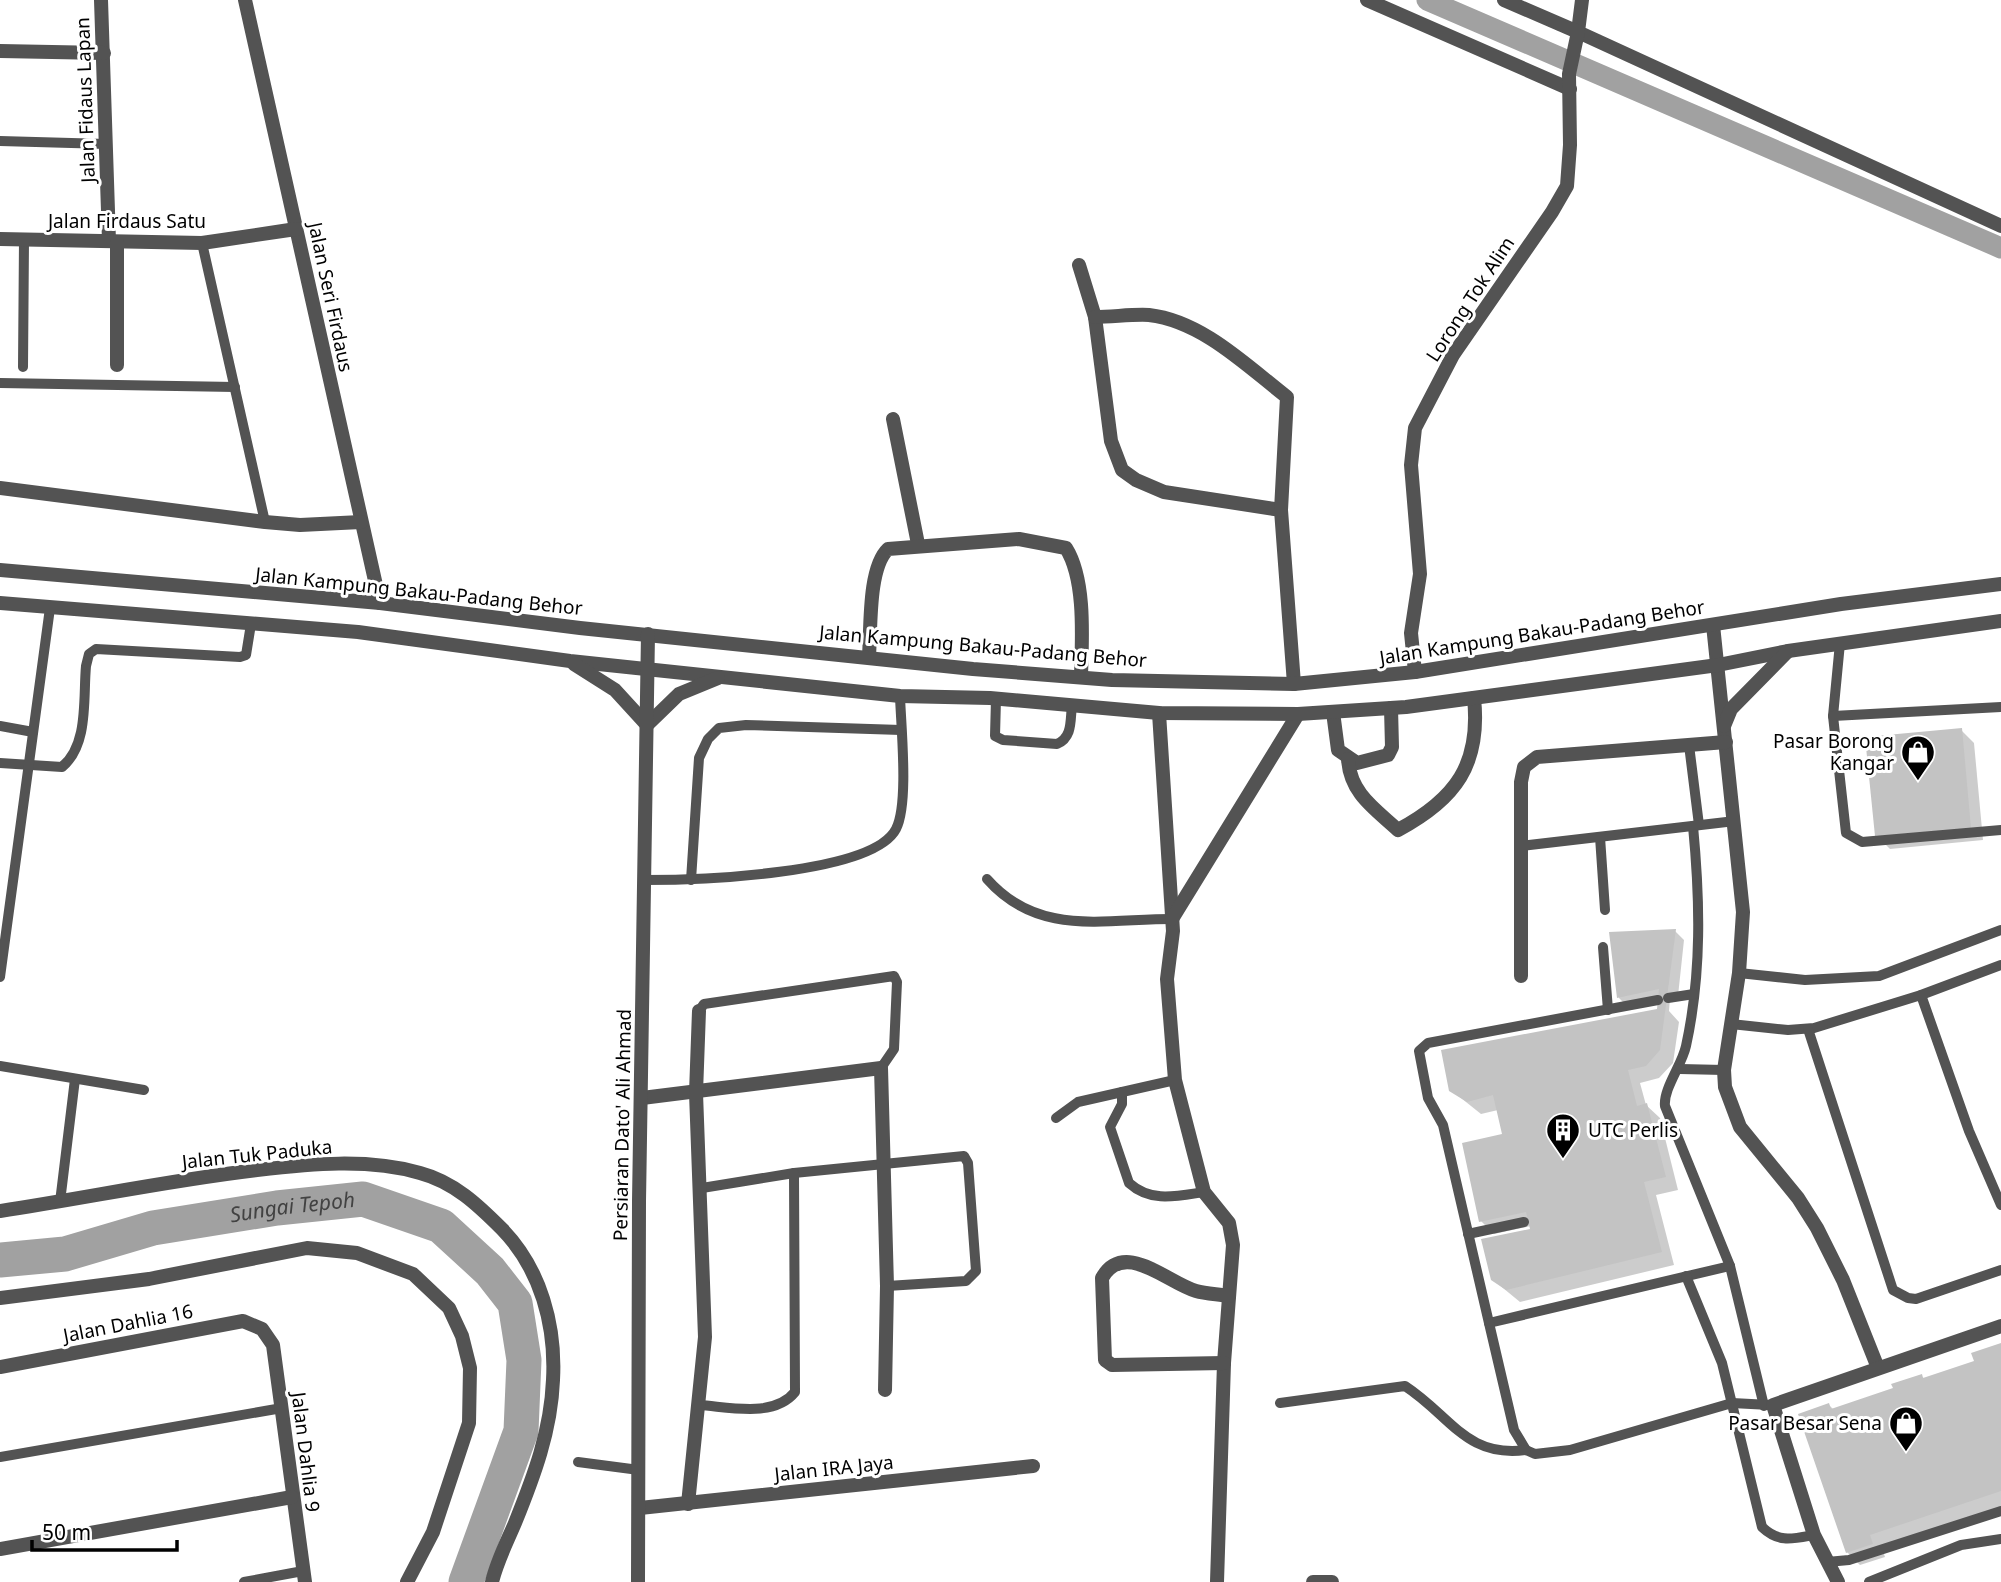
<svg xmlns="http://www.w3.org/2000/svg" width="2001" height="1582" font-family="'Noto Sans',sans-serif">
<style>
.shadow{fill:#0003}
.lines{fill:none;stroke-linecap:round;stroke-linejoin:round}
.canal{stroke:#a1a1a1;stroke-width:21}
.river{stroke:#a1a1a1;stroke-width:35}
.building{fill:#c3c3c3}
.service{stroke:#535353;stroke-width:10}
.minor{stroke:#535353;stroke-width:14}
.tertiary{stroke:#535353;stroke-width:14}
.labels{text-anchor:middle;stroke-width:6;stroke-linejoin:round;paint-order:stroke}
.street-label{font-size:19px;fill:#000;stroke:#fff}
.poi-label{font-size:19px;fill:#000;stroke:#fff;text-anchor:end}
.water-label{font-size:21px;font-style:italic;fill:#424242;stroke:#fff}
</style>
<rect width="100%" height="100%" fill="#fff"/>
<g class="shadow">
<polygon points="1961,730 1974,743 1983,840 1890,849 1877,836"/>
<polygon points="1675,931 1684,940 1678,996 1670,998 1669,1011 1679,1022 1673,1063 1659,1078 1640,1083 1646,1105 1660,1118 1678,1190 1656,1195 1674,1265 1520,1302 1492,1279 1532,1230 1531,1226 1494,1234 1481,1221 1504,1135 1498,1110 1481,1114 1451,1090 1659,1010 1660,1000 1628,1007 1619,998 1611,934"/>
<polygon points="2001,1345 2001,1508 1882,1548 1885,1557 1860,1565 1847,1552 1829,1405 1834,1410 1895,1389 1921,1376 1925,1379 1976,1362"/>
</g>
<g class="lines">
<polyline class="canal" points="1427,0 2001,248"/>
<path class="river" id="s1" d="M0,1260L65,1254L153,1228L277,1208L363,1199L441,1226L490,1271L515,1303L524,1360L521,1431L466,1582"/>
</g>
<g class="building">
<polygon points="1962,728 1971,828 1875,836 1865,737"/>
<polygon points="1676,929 1660,1050 1646,1066 1628,1070 1637,1106 1647,1103 1666,1177 1644,1182 1662,1252 1506,1290 1491,1280 1481,1239 1530,1229 1526,1212 1479,1222 1462,1143 1502,1134 1493,1095 1467,1102 1449,1091 1441,1050 1657,1009 1659,989 1617,998 1609,932"/>
<polygon points="2001,1343 2001,1491 1870,1535 1873,1544 1846,1553 1798,1414 1829,1403 1831,1409 1893,1388 1891,1384 1922,1374 1923,1378 1974,1361 1971,1353"/>
</g>
<g class="lines">
<g class="service">
<polyline points="0,141 107,144"/>
<polyline points="202,243 265,522"/>
<polyline points="23,367 24,240"/>
<polyline points="0,383 235,387"/>
<polyline points="1840,643 1833,716 1846,833 1862,842 2001,830"/>
<path d="M996,699L995,736L1003,740L1057,744C1073,737 1070,720 1072,705"/>
<polyline points="1833,716 2001,707"/>
<polyline points="0,726 33,732"/>
<polyline points="1689,745 1699,825"/>
<path d="M0,763L62,767C89,745 83,698 86,666L89,654L96,649L240,657L246,655L251,624"/>
<path d="M1693,826C1700,899 1702,973 1686,1046C1682,1065 1663,1089 1665,1106L1730,1266L1764,1406"/>
<polyline points="1600,837 1605,910"/>
<polyline points="1521,846 1735,821"/>
<path d="M987,879C1038,937 1104,919 1172,919"/>
<path d="M644,880C694,880 872,875 896,829C909,804 901,727 900,696"/>
<polyline points="691,880 699,758 708,739 719,728 746,725 901,730"/>
<polyline points="1603,947 1608,1010"/>
<polyline points="1739,973 1805,980 1879,976 2001,930"/>
<polyline points="0,977 50,608"/>
<polyline points="1921,995 1969,1131 2001,1205"/>
<polyline points="1668,998 1694,994"/>
<polyline points="1658,1000 1428,1043 1419,1051 1428,1098 1443,1125 1489,1323 1730,1266"/>
<polyline points="699,1011 704,1004 894,976 897,982 894,1049 881,1068"/>
<polyline points="1731,1024 1788,1030 1814,1028 1921,995 2001,965"/>
<polyline points="1808,1029 1893,1290 1908,1298 1916,1299 2001,1270"/>
<polyline points="0,1066 144,1090"/>
<polyline points="1680,1069 1724,1070"/>
<path d="M1122,1092V1104L1110,1127L1129,1183C1151,1203 1177,1196 1204,1192"/>
<polyline points="1056,1118 1078,1102 1175,1080"/>
<polyline points="702,1188 794,1173 964,1156 968,1163 976,1271 966,1281 887,1286"/>
<polyline points="60,1202 75,1079"/>
<polyline points="1468,1234 1524,1222"/>
<path d="M1686,1276L1722,1363L1762,1527C1779,1543 1792,1539 1814,1535"/>
<polyline points="1489,1323 1514,1430 1526,1450 1535,1454 1570,1450 1732,1403 1770,1405"/>
<path d="M1280,1403L1405,1386C1451,1416 1466,1458 1526,1450"/>
<path d="M699,1405C730,1407 774,1418 795,1392L794,1173"/>
<polyline points="0,1457 282,1408"/>
<polyline points="578,1462 639,1470"/>
<polyline points="1827,1562 1849,1560 2001,1511"/>
<polyline points="244,1582 303,1571"/>
<polyline points="1869,1582 1961,1545 2001,1539"/>
</g>
<g class="minor">
<polyline points="101,0 109,241"/>
<polyline points="245,0 380,603"/>
<polyline points="1367,0 1570,89"/>
<polyline points="1582,0 1578,32 2001,226"/>
<polyline points="0,51 104,53"/>
<polyline points="0,239 202,243 296,229"/>
<polyline points="117,242 117,365"/>
<polyline points="1079,265 1095,317 1111,441 1122,470 1136,480 1164,492 1281,510 1294,684"/>
<path d="M1095,317C1113,317 1132,314 1149,315C1202,321 1247,366 1287,397L1281,510"/>
<polyline points="893,419 918,544"/>
<polyline points="0,488 265,522 300,525 361,522"/>
<polyline points="1713,625 1743,912 1739,973 1724,1070 1725,1087 1740,1127 1798,1198 1817,1228 1843,1280 1878,1368"/>
<path d="M869,656C871,628 868,568 888,549L1019,539L1066,548C1086,580 1082,639 1081,676"/>
<polyline points="1415,672 1411,633 1420,574 1411,465 1415,428 1453,355 1552,212 1567,186 1570,145 1569,74 1578,32 1504,0"/>
<polyline points="1333,712 1338,750 1357,763 1388,755 1392,747 1391,708"/>
<polyline points="1159,713 1173,931 1167,979 1175,1080 1204,1192 1229,1223 1233,1245 1224,1363 1217,1582"/>
<path d="M1348,759C1350,793 1374,808 1398,830C1456,799 1481,764 1474,698"/>
<polyline points="1172,919 1298,714"/>
<polyline points="1521,976 1521,782 1524,767 1537,757 1726,742"/>
<polyline points="642,1098 881,1068 887,1286 885,1390"/>
<path d="M0,1211C86,1198 171,1180 257,1170C310,1164 368,1158 420,1173C454,1182 478,1205 502,1229C541,1269 556,1326 553,1380C551,1431 534,1476 515,1523C507,1542 497,1561 492,1582"/>
<polyline points="0,1298 149,1279 307,1248 357,1253 413,1274 449,1308 462,1336 470,1368 469,1423 433,1532 407,1582"/>
<path d="M1224,1363L1112,1365L1105,1360L1102,1278C1124,1239 1168,1283 1196,1291C1206,1294 1218,1294 1229,1296"/>
<polyline points="0,1367 243,1321 262,1329 273,1345 305,1582"/>
<polyline points="688,1504 705,1337 696,1093 699,1011"/>
<polyline points="640,1508 1033,1466"/>
<polyline points="0,1549 292,1497"/>
<polyline points="1313,1582 1332,1582"/>
<polyline points="1838,1582 1814,1535 1773,1405 2001,1326"/>
</g>
<g class="tertiary">
<polyline points="0,570 380,603 580,628 973,669 1112,680 1294,684 1415,672 1841,604 2001,584"/>
<polyline points="0,603 358,632 570,661 900,696 990,698 1159,713 1298,714 1406,707 1718,665 1788,651 2001,621"/>
<polyline points="574,664 615,690 647,725"/>
<polyline points="647,725 679,694 718,678"/>
<polyline points="1724,726 1731,709 1788,651"/>
<polyline points="638,1582 639,1201 648,634"/>
</g>
</g>
<defs>
<g id="shop-pin" transform="scale(1.75)"><path d="M0 17L-7.5 6A9.5 9.5 0 1 1 7.5 6Z" fill="#000" stroke="#fff"/><path d="M-5-2.5h2.3a2.7 3.5 0 0 1 5.4 0H5L5.5 6h-11ZM-1.5-2.5h3a1.5 2.3 0 0 0-3 0Z" fill="#fff"/></g>
<g id="building-pin" transform="scale(1.75)"><path d="M0 17L-7.5 6A9.5 9.5 0 1 1 7.5 6Z" fill="#000" stroke="#fff"/><path d="M-4-6H4V6H1V3H-1V6H-4ZM-2.5-4.3h1.7v1.8h-1.7ZM.8-4.3h1.7v1.8H.8ZM-2.5-1h1.7V.8h-1.7ZM.8-1h1.7V.8H.8Z" fill="#fff"/></g>
</defs>
<g fill-rule="evenodd">
<use href="#shop-pin" x="1918" y="752"/>
<use href="#building-pin" x="1563" y="1130"/>
<use href="#shop-pin" x="1906" y="1423"/>
</g>
<g class="labels">
<g class="street-label">
<text transform="translate(85 100) rotate(-92)" y="7">Jalan Fidaus Lapan</text>
<text x="127" y="228">Jalan Firdaus Satu</text>
<text transform="translate(331 297) rotate(78)" y="7">Jalan Seri Firdaus</text>
<text transform="translate(1470 299) rotate(-57)" y="7">Lorong Tok Alim</text>
<text transform="translate(419 591) rotate(6)" y="7">Jalan Kampung Bakau-Padang Behor</text>
<text transform="translate(1542 632) rotate(-9)" y="7">Jalan Kampung Bakau-Padang Behor</text>
<text transform="translate(983 646) rotate(5)" y="7">Jalan Kampung Bakau-Padang Behor</text>
<text transform="translate(622 1125) rotate(-89)" y="7">Persiaran Dato' Ali Ahmad</text>
<text transform="translate(257 1154) rotate(-6)" y="7">Jalan Tuk Paduka</text>
<text transform="translate(128 1323) rotate(-11)" y="7">Jalan Dahlia 16</text>
<text transform="translate(306 1452) rotate(83)" y="7">Jalan Dahlia 9</text>
<text transform="translate(834 1468) rotate(-6)" y="7">Jalan IRA Jaya</text>
</g>
<g class="poi-label">
<text x="1894" y="748">Pasar Borong<tspan x="1894" dy="22">Kangar</tspan></text>
<text x="1588" y="1137" text-anchor="start">UTC Perlis</text>
<text x="1882" y="1430">Pasar Besar Sena</text>
</g>
<g class="water-label">
<text dy="7" stroke="none"><textPath href="#s1" startOffset="298">Sungai Tepoh</textPath></text>
</g>
</g>
<path d="M32 1540v10h145v-10" fill="none" stroke="#000000" stroke-width="3.5"/>
<text x="42" y="1540" font-size="21" fill="#000000" stroke="#ffffff" stroke-width="5" paint-order="stroke">50 m</text>
</svg>
